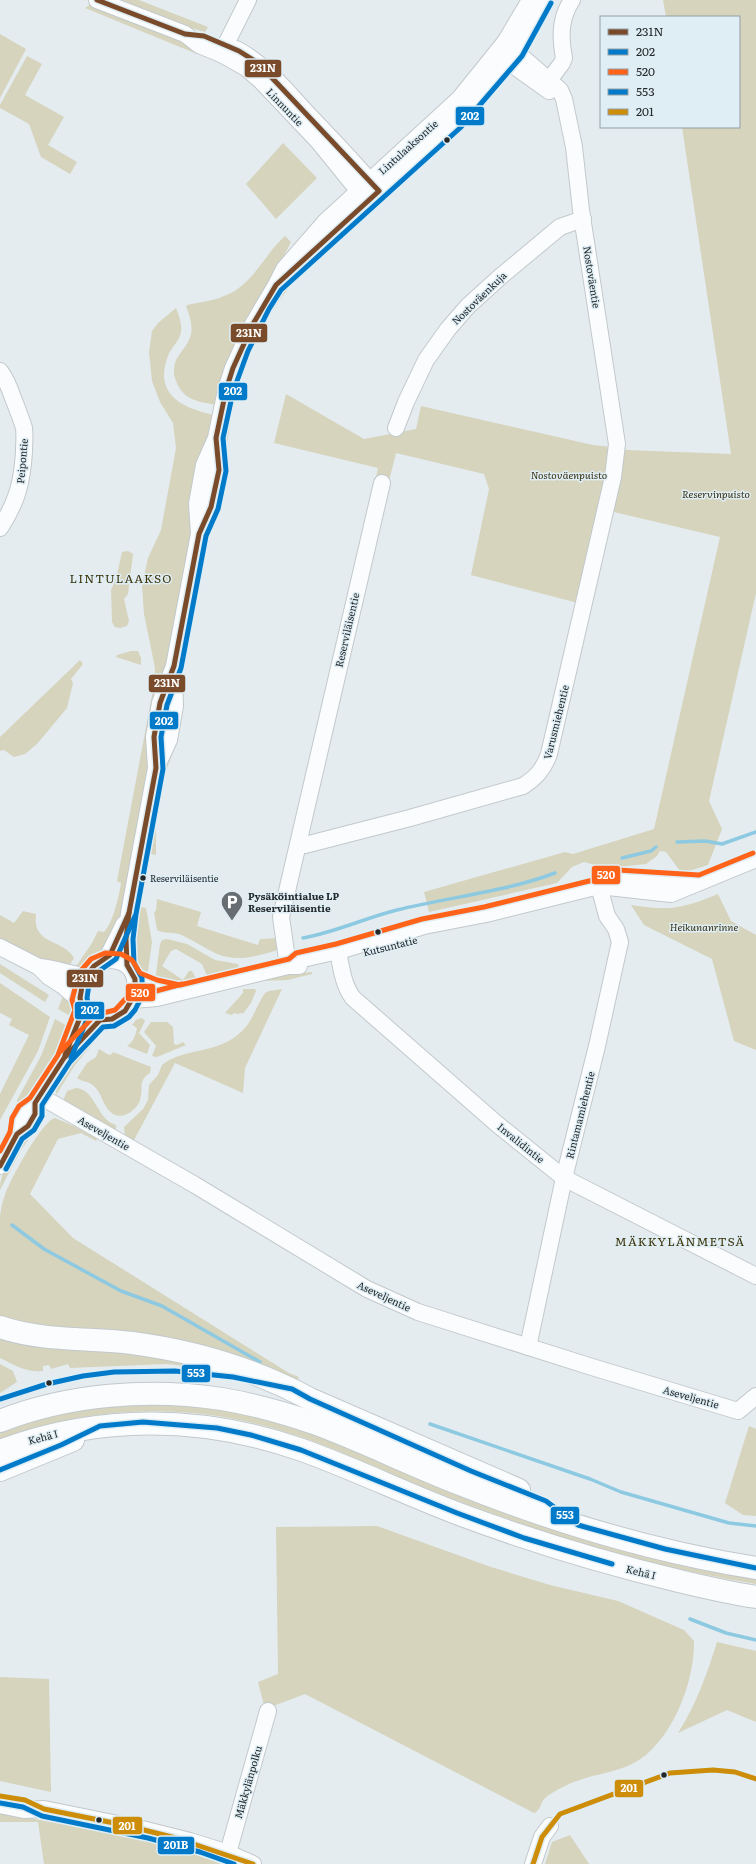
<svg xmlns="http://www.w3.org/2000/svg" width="756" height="1864" font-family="Literata,serif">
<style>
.green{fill:#d6d4bd}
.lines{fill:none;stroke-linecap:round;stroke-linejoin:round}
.stream{stroke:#8dcae2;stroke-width:3.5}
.minor-casing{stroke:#c2c9cc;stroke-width:18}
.highway-casing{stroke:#c2c9cc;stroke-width:24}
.minor{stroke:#fbfcfd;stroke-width:16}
.highway{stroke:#fbfcfd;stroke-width:22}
.bus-1-casing{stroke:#dfeef5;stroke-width:8}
.bus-2-casing{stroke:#dfeef5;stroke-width:8}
.bus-3-casing{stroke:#dfeef5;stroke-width:8}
.bus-4-casing{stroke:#dfeef5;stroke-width:8}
.bus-5-casing{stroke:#dfeef5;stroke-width:8}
.bus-6-casing{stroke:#dfeef5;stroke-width:8}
.bus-1{stroke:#7a4b2a;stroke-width:5}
.bus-2{stroke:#007ac9;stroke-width:5}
.bus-3{stroke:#ff6319;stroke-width:5}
.bus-4{stroke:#007ac9;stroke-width:5}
.bus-5{stroke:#cd8d09;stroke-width:5}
.bus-6{stroke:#007ac9;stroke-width:5}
.bus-dot{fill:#24292c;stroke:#dfeef5;stroke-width:1.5}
.labels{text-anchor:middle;stroke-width:3;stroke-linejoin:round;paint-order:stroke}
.bus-label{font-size:9px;fill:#24292c;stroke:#dfeef5;text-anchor:start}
.street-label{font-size:10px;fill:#24292c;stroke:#dfeef5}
.park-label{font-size:10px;font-style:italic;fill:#383010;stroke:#dfeef5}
.poi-label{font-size:10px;font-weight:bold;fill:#24292c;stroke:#dfeef5;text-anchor:start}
.quarter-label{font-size:12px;letter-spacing:1px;fill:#3f350a;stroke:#dfeef5}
.line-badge{stroke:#dfeef5;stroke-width:1.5}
.badge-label{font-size:11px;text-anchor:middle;font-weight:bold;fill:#fff}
</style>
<rect width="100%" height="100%" fill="#e4ecf0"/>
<g class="green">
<polygon points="117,0 139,0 208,27 205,32 180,25"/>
<polygon points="663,0 756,0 756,593 709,801 722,829 708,865 689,871 680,871 666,852 660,851 657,856 646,864 607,868 584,862 572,867 557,883 429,912 424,892 565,852 573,854 654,829 720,537 614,512 599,517 578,603 471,575 489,489 484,474 396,453 388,485 375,483 378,468 274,443 286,394 364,439 416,429 421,406 593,445 612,447 627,450 731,454 682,127 739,127 739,17 666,17"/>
<polygon points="91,4 199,49 197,54 85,8"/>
<polygon points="0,34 26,49 0,98"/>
<polygon points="27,56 42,64 25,95 64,117 48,145 77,162 70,174 41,157 29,124 0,108 0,105"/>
<polygon points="283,143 317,178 276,219 246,184"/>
<path d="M391,185L395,189C353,226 304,262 273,310C254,340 242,373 233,408L229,407C240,372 250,337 271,306C304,260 350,223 391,185Z"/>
<path d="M285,236L291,242C277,272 256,299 241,330C230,354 223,380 216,405C196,401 182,400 175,378C173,373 174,365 176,360C181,351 189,344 191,334C193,325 189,314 186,306C191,303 200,303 207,301C215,300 225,296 233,292C257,277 265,254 285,236Z"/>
<path d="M176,308C179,316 182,323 181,332C180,341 171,347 168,356C153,395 183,408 214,415L121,919C110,942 104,963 75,968L92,943L98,931L104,932C113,923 119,896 121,883L117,881L154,685L155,668L144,614L142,586L148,558L161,530L176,448L173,423L160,402L152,381L149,352L152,331L158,323Z"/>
<polygon points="227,418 231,419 227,443 226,471 222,499 210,531 183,674 181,716 174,749 166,771 156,820 156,855 151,854 151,835"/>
<polygon points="128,551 133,554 128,594 124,599 129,621 127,626 120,628 115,627 112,622 111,590 116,579 122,552"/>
<polygon points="131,651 138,651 141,658 141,665 116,657 117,655"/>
<polygon points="80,660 83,664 71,679 73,683 67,708 37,744 25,754 14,757 4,750 0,751 0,737"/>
<path d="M718,894L731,921L756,935V1050L734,1041L712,959L644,925L631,905C670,911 681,909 718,894Z"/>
<path d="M157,899L201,912L197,926L258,945L260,939L279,938L281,949C261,955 239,963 217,954C204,948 192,939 179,934C172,932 164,934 157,930L154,912L156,911Z"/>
<path d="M141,907L146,908L152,942L147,978C122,962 134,930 141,907Z"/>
<path d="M23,911L36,914C32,946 63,938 74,958L67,969L42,961L0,941V915L14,923Z"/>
<polygon points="167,939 187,944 215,960 238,964 240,970 210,977 207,976 202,964 176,949 171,951 162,966 183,980 189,971 192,971 196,978 194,981 183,985 155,981 160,944 162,940"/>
<polygon points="0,964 49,995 45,1002 0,973"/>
<polygon points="312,972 312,974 288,980 258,981 276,976"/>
<polygon points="0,983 50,1017 38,1051 0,1120 0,1094 29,1035 9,1025 12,1019 0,1013"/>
<polygon points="243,989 255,989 256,991 251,1003 243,1014 242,1013 237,1014 234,1013 232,1015 225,1013 243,993"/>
<path d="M282,989L245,1068L243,1093L175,1063L133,1142L125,1136L124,1127L143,1109L148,1100L149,1085L158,1075L162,1065C184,1047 217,1055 241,1032C253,1021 256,1006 265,993L269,991Z"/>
<polygon points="65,990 75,1003 74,1018 58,1009"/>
<path d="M142,1018L145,1021L139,1033L150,1045L147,1054L127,1046C133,1043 136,1034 137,1028L132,1025L136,1020Z"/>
<polygon points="55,1019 71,1028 40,1081 20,1108 17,1104 17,1100 41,1056"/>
<polygon points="151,1022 167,1022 173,1027 174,1044 177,1045 183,1042 186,1045 157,1057 152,1056 156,1046 144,1032"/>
<polygon points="89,1037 95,1041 75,1065 56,1095 57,1081"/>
<path d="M99,1049L109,1055L112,1054L113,1052L151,1067L150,1073C137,1081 144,1088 140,1100C137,1110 123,1120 113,1114C103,1108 102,1093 94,1086C89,1081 82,1082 77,1078L87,1063L96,1057Z"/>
<path d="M76,1088C92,1089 96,1110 107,1120C109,1122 113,1124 116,1125V1132L63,1101L67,1091Z"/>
<path d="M55,1118L74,1126L97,1139L96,1141L81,1133L58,1139L30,1194L73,1238L289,1373L299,1377L296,1384L10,1323L0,1316V1216C1,1209 2,1202 5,1195C10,1180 42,1121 55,1118Z"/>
<path d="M32,1125L36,1127L35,1130L21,1150L0,1190C0,1164 22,1147 32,1125Z"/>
<path d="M0,1336L131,1347L225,1371L167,1364L70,1368L68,1364L51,1369L49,1365L43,1366V1371C27,1373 14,1365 0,1358Z"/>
<polygon points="0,1364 13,1371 17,1382 0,1393"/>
<path d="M131,1404C173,1404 214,1405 255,1415C344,1438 425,1485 511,1515C591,1543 674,1559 756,1578V1584C671,1570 588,1548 508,1519C468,1505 428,1490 390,1473C359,1460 329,1446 298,1436C199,1402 98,1403 0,1439V1432C43,1416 86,1408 131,1404Z"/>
<polygon points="749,1426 756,1429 756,1516 743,1515 725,1503"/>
<path d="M377,1526L491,1567L550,1585L618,1601L684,1630L694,1641C695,1682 671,1745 632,1764C611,1774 586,1775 565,1786C559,1789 549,1794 544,1799C540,1804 541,1810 534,1813L305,1694L265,1709L258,1682L278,1674L276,1527Z"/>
<path d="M717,1642L756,1651V1722L727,1710L678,1733C696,1705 707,1674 717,1642Z"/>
<polygon points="0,1677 49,1679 51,1792 0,1781"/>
<path d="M0,1814C40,1819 79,1827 118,1835C153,1843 188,1851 221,1864H44L38,1822H0Z"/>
<polygon points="570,1835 589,1864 545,1864 552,1842"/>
</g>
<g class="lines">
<g class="stream">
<polyline points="677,842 705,841 722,844 756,832"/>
<polyline points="622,858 651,851 656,847"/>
<path d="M303,938C336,932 365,918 397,910C449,897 505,892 555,873"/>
<polyline points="12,1225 44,1249 121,1291 162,1306 260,1362"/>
<polyline points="430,1424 590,1479 621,1492 729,1523 756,1526"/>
<polyline points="690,1619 726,1633 756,1640"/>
</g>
<g class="minor-casing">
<g id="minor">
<polyline points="97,0 185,34 199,45 221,54 246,68 261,81 318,141 365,199"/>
<path d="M236,49C264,63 285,89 306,112C330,137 354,162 377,189"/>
<polyline points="221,54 248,0"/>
<polyline points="500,56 549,91"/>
<path d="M544,87L562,63L564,58C560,36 560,18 572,0"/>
<path d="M300,263C381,183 498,106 545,0"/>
<path d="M0,371C6,379 10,389 13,398C17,408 21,418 24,428C25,436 24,444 24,452C22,483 17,502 0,528"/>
<polyline points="396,428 406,402 426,360 448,329 468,306 500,277 560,227 583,219"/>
<polyline points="199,534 197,504 204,465 216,438 226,390 233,368 253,324 276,285 284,269 325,222 459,99 505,42 530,0"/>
<polyline points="157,766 169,740 175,706 174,674"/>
<path d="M298,845H305L410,818L523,786C536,778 544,769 549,754L613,477L617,444L581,210L574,147L564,99L560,90L505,42"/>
<polyline points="599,886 671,894 756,859"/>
<polyline points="0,947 39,967 49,977 63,986 79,1000"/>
<path d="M338,951C341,966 343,985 353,998L497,1124L564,1178L756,1276"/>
<path d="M106,960C156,957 135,1030 97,1019C64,1009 82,970 106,960Z"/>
<polyline points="106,960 124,924"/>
<polyline points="127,965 126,939 129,913 156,768 154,737 160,703 174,666 199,534 211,507 219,470 216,440"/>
<polyline points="292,965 298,960 338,951 424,926 486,914 599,886 620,877 700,882"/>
<polyline points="288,966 281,917 382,483"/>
<path d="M39,967C55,968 69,974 85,976"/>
<polyline points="135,979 155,987 176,991"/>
<polyline points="133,1000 157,998 288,966 299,966"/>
<polyline points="66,1055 100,1020"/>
<polyline points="40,1096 195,1185 367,1289 418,1312 592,1367 738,1411 756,1396"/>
<polyline points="0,1166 17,1134 19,1120 25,1109 35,1103 64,1058 83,1010"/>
<polyline points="528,1347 564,1178 597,1046 620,942 616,929 607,916 599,886"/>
<polyline points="0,1805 24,1810 44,1809 138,1828 190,1841 228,1853 253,1864"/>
<polyline points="228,1853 268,1711"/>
<polyline points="533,1864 542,1837 550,1826"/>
</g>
</g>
<g class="highway-casing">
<g id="highway">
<path d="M0,1327C40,1341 90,1338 132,1343C194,1351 256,1370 310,1399L519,1490"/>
<path d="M0,1421C69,1394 149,1388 222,1399C253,1404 284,1413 314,1423C363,1441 411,1465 460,1484C555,1522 655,1552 756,1568"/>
<path d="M0,1451C99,1414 202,1415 302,1450C355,1469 406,1494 459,1514C531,1541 604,1563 679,1581C704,1587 730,1593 756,1597"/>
<polyline points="0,1470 73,1440"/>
</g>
</g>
<use href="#minor" class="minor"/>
<use href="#highway" class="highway"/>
<g class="bus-1-casing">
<g id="bus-1">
<polyline points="65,1055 83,1010 80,998 83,981 94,966 110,955 129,913"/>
<polyline points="0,1166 17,1134 28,1126 35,1114 35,1103 64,1058 100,1020 112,1019 125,1011 135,994 135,979 127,965 126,939 129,913 156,768 154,737 160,703 174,666 199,534 211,507 219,470 216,438 226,390 233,368 253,324 276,285 379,191 258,63 239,51 204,36 185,34 97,0"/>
</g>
</g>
<g class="bus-2-casing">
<g id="bus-2">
<polyline points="71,1058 90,1012 87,998 89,984 99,971 116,959 135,916"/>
<polyline points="6,1169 22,1139 34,1130 42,1116 42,1105 70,1062 103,1027 114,1026 129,1017 135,1010 142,996 142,978 134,963 133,939 136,914 163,769 161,737 167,705 181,668 206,536 218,509 226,471 223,438 233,392 248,351 269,309 281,290 460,128 522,56 551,3"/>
</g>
</g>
<g class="bus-3-casing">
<g id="bus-3">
<polyline points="61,1051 95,1015 115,1010 130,994 156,991 182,984"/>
<polyline points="0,1151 10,1132 12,1118 19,1106 30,1098 58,1055 75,1010 72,1000 79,973 91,959 105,953 121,954 132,960 140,973 157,980 180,985 289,959 296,953 336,944 422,919 484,907 597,879 618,870 699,875 753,853"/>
</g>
</g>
<g class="bus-4-casing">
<g id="bus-4">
<polyline points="0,1399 47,1384 83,1376 114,1372 175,1371 233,1377 292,1389 310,1399 471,1471 546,1501 578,1525 665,1549 756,1568"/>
<polyline points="0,1470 61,1445 100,1426 143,1422 217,1428 251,1435 301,1450 457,1513 524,1538 612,1564"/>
</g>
</g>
<g class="bus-5-casing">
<g id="bus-5">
<polyline points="0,1796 25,1800 44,1809 124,1825 176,1838 253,1864"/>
<polyline points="533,1864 542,1837 560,1814 670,1773 713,1770 735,1772 756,1779"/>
</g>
</g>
<g class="bus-6-casing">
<polyline id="bus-6" points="0,1803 23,1807 42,1816 148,1838 200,1852 234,1864"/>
</g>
<use href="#bus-1" class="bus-1"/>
<use href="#bus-2" class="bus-2"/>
<use href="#bus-3" class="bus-3"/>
<use href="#bus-4" class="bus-4"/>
<use href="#bus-5" class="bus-5"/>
<use href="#bus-6" class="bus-6"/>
</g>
<defs>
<g id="parking-pin" transform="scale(1.15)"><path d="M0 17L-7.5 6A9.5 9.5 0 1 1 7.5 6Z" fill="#676d71" stroke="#dfeef5"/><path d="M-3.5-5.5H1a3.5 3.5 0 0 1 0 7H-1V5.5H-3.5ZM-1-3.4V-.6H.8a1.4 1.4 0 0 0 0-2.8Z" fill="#fff"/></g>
</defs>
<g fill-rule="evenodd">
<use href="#parking-pin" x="232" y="902"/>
</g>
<g class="bus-dot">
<circle cx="447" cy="140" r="3.5"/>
<circle cx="143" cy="878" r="3.5"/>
<circle cx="378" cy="932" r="3.5"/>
<circle cx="49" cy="1383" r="3.5"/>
<circle cx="664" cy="1775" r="3.5"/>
<circle cx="99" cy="1820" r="3.5"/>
</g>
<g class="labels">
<g class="bus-label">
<text x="150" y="882">Reserviläisentie</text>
</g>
<g class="street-label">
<text transform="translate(285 107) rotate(46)" y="4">Linnuntie</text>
<text transform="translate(408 147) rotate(-42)" y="4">Lintulaaksontie</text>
<text transform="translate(592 277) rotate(81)" y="4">Nostoväentie</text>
<text transform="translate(479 298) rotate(-44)" y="4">Nostoväenkuja</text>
<text transform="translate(22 461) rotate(-85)" y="4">Peipontie</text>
<text transform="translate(347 630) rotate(-77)" y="4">Reserviläisentie</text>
<text transform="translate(556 722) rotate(-76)" y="4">Varusmiehentie</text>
<text transform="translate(390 946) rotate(-14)" y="4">Kutsuntatie</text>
<text transform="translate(580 1115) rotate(-76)" y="4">Rintamamiehentie</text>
<text transform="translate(104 1133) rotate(30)" y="4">Aseveljentie</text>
<text transform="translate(521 1143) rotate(39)" y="4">Invalidintie</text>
<text transform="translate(384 1296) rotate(25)" y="4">Aseveljentie</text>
<text transform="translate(691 1397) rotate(16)" y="4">Aseveljentie</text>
<text transform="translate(43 1437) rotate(-15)" y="4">Kehä I</text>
<text transform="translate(641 1572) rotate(14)" y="4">Kehä I</text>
<text transform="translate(248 1782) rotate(-74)" y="4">Mäkkylänpolku</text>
</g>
<g class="park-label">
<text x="569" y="479">Nostoväenpuisto</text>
<text x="716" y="498">Reservinpuisto</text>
<text x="704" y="931">Heikunanrinne</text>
</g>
<g class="poi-label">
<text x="248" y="900">Pysäköintialue LP<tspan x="248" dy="12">Reserviläisentie</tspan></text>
</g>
<g class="quarter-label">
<text x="121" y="583">LINTULAAKSO</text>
<text x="680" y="1246">MÄKKYLÄNMETSÄ</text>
</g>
</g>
<g class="line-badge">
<rect x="244" y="59" width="38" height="19" rx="4" fill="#7a4b2a"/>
<rect x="455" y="106" width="30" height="20" rx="4" fill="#007ac9"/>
<rect x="230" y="323" width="38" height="20" rx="4" fill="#7a4b2a"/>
<rect x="218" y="382" width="30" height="19" rx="4" fill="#007ac9"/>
<rect x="148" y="674" width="38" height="19" rx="4" fill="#7a4b2a"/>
<rect x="149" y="711" width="30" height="19" rx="4" fill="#007ac9"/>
<rect x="591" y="865" width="30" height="20" rx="4" fill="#ff6319"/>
<rect x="66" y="969" width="38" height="19" rx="4" fill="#7a4b2a"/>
<rect x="125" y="983" width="31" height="19" rx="4" fill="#ff6319"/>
<rect x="74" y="1001" width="31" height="19" rx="4" fill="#007ac9"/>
<rect x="181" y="1364" width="30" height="19" rx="4" fill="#007ac9"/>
<rect x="550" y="1506" width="30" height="19" rx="4" fill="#007ac9"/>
<rect x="614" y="1779" width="30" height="19" rx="4" fill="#cd8d09"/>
<rect x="112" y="1816" width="31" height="19" rx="4" fill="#cd8d09"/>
<rect x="157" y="1836" width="38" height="19" rx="4" fill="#007ac9"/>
</g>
<g class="badge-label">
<text x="263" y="72">231N</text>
<text x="470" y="120">202</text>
<text x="249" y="337">231N</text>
<text x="233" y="395">202</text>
<text x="167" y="687">231N</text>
<text x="164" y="725">202</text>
<text x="606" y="879">520</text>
<text x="85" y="982">231N</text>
<text x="140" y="997">520</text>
<text x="90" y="1014">202</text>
<text x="196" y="1377">553</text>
<text x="565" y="1519">553</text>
<text x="629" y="1792">201</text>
<text x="127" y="1830">201</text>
<text x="176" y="1849">201B</text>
</g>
<rect x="600" y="16" width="140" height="112" fill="#dfeef5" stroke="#949fa5"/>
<rect x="608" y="29" width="20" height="6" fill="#7a4b2a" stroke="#949fa5"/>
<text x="636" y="36" font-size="12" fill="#24292c">231N</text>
<rect x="608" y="49" width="20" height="6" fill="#007ac9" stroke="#949fa5"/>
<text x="636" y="56" font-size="12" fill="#24292c">202</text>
<rect x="608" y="69" width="20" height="6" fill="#ff6319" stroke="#949fa5"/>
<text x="636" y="76" font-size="12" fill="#24292c">520</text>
<rect x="608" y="89" width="20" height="6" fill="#007ac9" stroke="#949fa5"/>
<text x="636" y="96" font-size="12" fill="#24292c">553</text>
<rect x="608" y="109" width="20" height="6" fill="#cd8d09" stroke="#949fa5"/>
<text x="636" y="116" font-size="12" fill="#24292c">201</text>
</svg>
